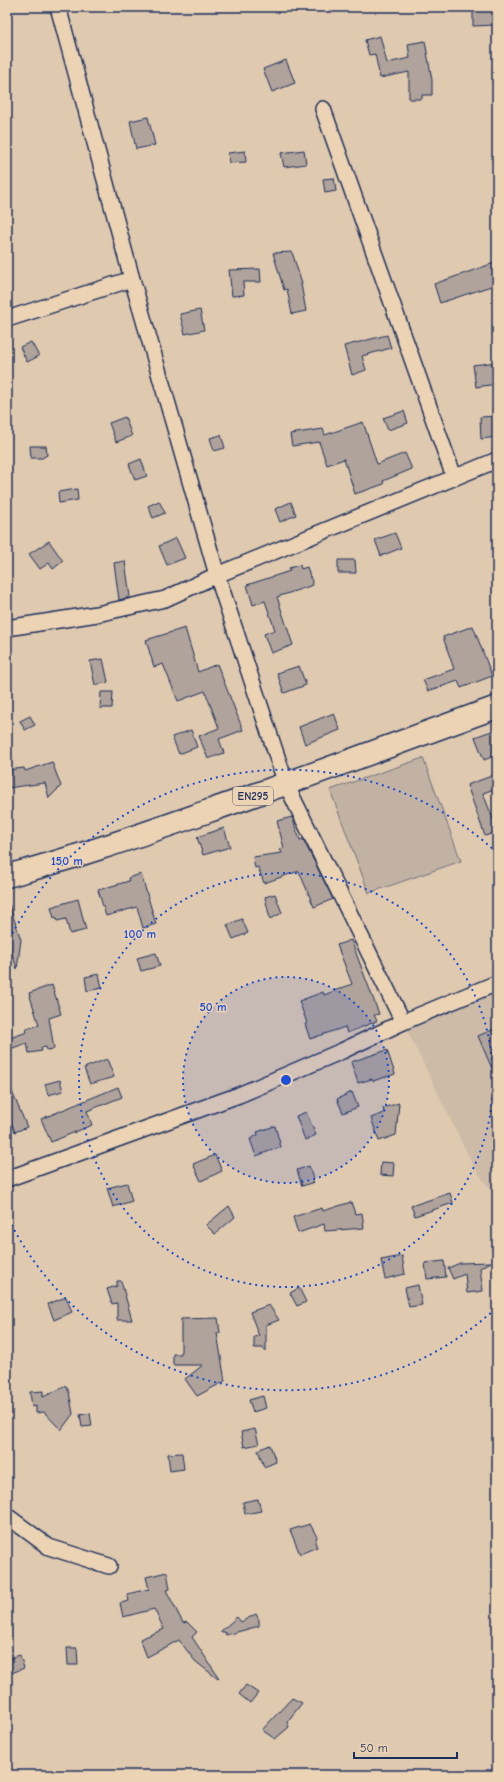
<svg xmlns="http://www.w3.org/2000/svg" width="504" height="1782" font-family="'Comic Neue',sans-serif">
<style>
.built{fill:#cdbba8}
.green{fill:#c2b2a3;stroke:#6e7080}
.building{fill:#afa39b;stroke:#1b2f5e}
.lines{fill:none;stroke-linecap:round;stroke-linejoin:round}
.minor-casing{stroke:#1b2f5e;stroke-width:18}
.primary-casing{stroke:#1b2f5e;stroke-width:25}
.minor{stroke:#ecd3b4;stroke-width:15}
.primary{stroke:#ecd3b4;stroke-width:22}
.ring{fill:none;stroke:#1d4ed8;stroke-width:2;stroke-dasharray:2 4}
.labels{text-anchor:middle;stroke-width:3;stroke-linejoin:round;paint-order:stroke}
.shield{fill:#ecd3b4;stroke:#5a6078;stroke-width:1}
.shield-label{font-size:11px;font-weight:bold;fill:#1b2f5e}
.centre{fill:#1d4ed8;stroke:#ecd3b4;stroke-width:2}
.ring-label{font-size:12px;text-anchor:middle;font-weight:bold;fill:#1d4ed8;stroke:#ecd3b4;stroke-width:3;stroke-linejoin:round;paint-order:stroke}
</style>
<rect width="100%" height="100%" fill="#dfc9af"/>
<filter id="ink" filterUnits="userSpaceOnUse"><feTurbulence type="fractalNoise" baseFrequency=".025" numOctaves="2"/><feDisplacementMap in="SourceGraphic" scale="8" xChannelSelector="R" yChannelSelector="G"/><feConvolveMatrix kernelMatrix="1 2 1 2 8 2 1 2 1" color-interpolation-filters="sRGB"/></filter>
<g filter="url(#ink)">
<polygon class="built" points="497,983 497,1196 495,1197 473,1165 403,1022"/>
<polygon class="green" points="423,758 461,861 369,893 330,790"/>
<g class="building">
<polygon points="473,7 497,7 497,25 473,26"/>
<polygon points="380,36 387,63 410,58 408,44 425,41 432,80 432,95 422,95 422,99 409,99 409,72 380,78 375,54 369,55 365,40"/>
<polygon points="286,60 295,83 272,92 263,69"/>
<polygon points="148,117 155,145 136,149 130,121"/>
<polygon points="304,150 306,164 284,167 281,153"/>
<polygon points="245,151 246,162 229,163 228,153"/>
<polygon points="334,178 336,191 325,193 323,179"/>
<polygon points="292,252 302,284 301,284 306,311 292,314 287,289 284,290 273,253"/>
<polygon points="497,262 497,284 440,303 434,284"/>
<polygon points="260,269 261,282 243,282 244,295 232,296 229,270"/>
<polygon points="200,310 204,330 185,334 180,314"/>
<polygon points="387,335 391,348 362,356 366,370 352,375 344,346"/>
<polygon points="31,342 39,356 27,362 20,347"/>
<polygon points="497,362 497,384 476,387 473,365"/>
<polygon points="404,411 408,423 388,430 383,418"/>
<polygon points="497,416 497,437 481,439 480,417"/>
<polygon points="125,417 132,436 116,442 109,423"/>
<polygon points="363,422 377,464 405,453 412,469 383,481 384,484 355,494 344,459 327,465 319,442 292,446 290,434 323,429 325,435"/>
<polygon points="221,435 225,448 214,451 210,438"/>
<polygon points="30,446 46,446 47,455 42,458 31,458"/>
<polygon points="141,459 147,476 135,480 129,464"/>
<polygon points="77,489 78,500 59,503 58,492"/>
<polygon points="159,501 165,513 153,518 148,506"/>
<polygon points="291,502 296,515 280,522 275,509"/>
<polygon points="395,533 401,548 381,556 375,540"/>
<polygon points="176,538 185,558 167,565 159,546"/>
<polygon points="49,541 63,561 53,569 49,563 40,569 29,554"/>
<polygon points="338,560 355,560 356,573 338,573"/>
<polygon points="125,561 130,597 119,600 114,563"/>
<polygon points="300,565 301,569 307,567 313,585 277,597 293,645 271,653 264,634 275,630 265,601 253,605 247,585 290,571 289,568"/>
<polygon points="473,626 492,676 461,688 458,681 428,691 423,680 454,669 443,637"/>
<polygon points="185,628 198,672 217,664 243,730 219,739 224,753 208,759 199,736 219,728 205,691 178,701 163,664 154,667 146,640"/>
<polygon points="103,659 108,682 95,685 90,661"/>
<polygon points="299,666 306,685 284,693 277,673"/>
<polygon points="101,692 113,692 112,708 100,708"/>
<polygon points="334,713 340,730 305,744 299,727"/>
<polygon points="30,716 35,725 25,730 20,721"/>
<polygon points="497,729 497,755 484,760 475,737"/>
<polygon points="191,730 197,747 179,754 172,737"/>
<polygon points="52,762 61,786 49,798 45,783 7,788 7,770 24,768 25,771"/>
<polygon points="497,774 497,788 483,793 493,819 497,818 497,832 485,836 467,785"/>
<polygon points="292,817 300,840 303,839 333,899 314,907 299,871 264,883 258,867 255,868 253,857 282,853 280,849 284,848 277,821"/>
<polygon points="224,828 230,847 203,855 197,837"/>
<polygon points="141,874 156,924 143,928 137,907 106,916 98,890 129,881 128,878"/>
<polygon points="275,894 282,913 270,919 265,897"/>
<polygon points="78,899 86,930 70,934 66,919 57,921 56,917 54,918 51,907"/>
<polygon points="7,904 9,904 21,940 17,969 7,938"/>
<polygon points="242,919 248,933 233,939 227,925"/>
<polygon points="351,940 379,1014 374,1015 377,1021 347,1033 345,1027 310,1039 305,1024 307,1023 299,1001 323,992 324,995 352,984 337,945"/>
<polygon points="156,953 160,966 141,971 137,958"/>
<polygon points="99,974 102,988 87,991 85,977"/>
<polygon points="52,985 61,1014 49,1018 54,1049 47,1050 46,1047 41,1048 42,1051 29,1053 27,1043 7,1050 7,1039 27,1032 26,1029 39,1025 29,993"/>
<polygon points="497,1028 497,1080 478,1036"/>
<polygon points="387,1050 395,1074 373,1081 372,1079 358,1083 351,1062"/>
<polygon points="107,1059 114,1077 90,1084 84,1068"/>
<polygon points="7,1080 27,1127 15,1132 7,1111"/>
<polygon points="60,1080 63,1091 48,1095 45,1084"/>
<polygon points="118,1087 122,1097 87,1111 92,1125 51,1142 41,1119"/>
<polygon points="352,1092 358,1107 343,1113 337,1099"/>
<polygon points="399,1103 396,1135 379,1141 371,1118 384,1113 383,1108"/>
<polygon points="306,1112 316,1135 305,1140 296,1116"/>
<polygon points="275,1126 281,1147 256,1156 250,1139 258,1135 257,1132"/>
<polygon points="215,1155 222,1171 201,1181 193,1164"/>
<polygon points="381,1162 394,1163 393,1176 380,1175"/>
<polygon points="309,1166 314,1182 302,1186 297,1170"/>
<polygon points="127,1183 132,1201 113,1207 107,1188"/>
<polygon points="450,1193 453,1203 415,1216 411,1206"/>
<polygon points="351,1202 355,1214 362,1213 364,1228 325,1231 324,1224 298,1233 293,1217 322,1208 323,1211"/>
<polygon points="229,1206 235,1217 215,1234 206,1225"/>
<polygon points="402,1256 405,1274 385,1279 381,1260"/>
<polygon points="444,1261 446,1277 427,1279 425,1263"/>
<polygon points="491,1262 480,1268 483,1291 467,1293 465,1274 453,1279 448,1268 460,1263"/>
<polygon points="117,1281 121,1281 132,1320 117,1320 117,1303 112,1304 107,1289 117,1286"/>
<polygon points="418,1285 422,1305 409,1307 405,1288"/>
<polygon points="299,1288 306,1302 297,1306 290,1293"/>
<polygon points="66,1297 72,1312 54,1320 48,1304"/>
<polygon points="269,1305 279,1320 266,1325 266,1351 265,1351 263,1348 254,1348 254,1337 259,1336 250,1312"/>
<polygon points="218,1318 220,1333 217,1333 225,1381 197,1396 185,1379 203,1365 173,1365 173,1354 181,1354 181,1319"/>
<polygon points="66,1386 69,1392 73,1414 61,1430 44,1412 36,1413 36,1406 32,1407 30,1392 43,1391 43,1397"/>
<polygon points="263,1396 266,1408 253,1412 249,1400"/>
<polygon points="90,1413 92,1426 82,1427 80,1415"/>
<polygon points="255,1429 259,1444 244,1447 241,1432"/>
<polygon points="270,1445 276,1462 264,1467 258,1450"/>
<polygon points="182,1453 184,1469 170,1471 168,1454"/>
<polygon points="258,1499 261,1511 245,1514 243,1502"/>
<polygon points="310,1524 317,1537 315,1542 317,1547 300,1554 290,1530"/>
<polygon points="167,1572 170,1589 166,1590 183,1623 187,1622 197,1632 192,1637 219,1678 218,1679 195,1661 179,1640 147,1657 140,1639 164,1629 154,1609 123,1617 120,1603 129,1601 127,1594 149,1589 146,1577"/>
<polygon points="256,1614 259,1620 259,1626 226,1635 225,1632 220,1632 237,1617 241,1622"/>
<polygon points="67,1648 77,1648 78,1665 68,1665"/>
<polygon points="20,1655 24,1668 7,1675 7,1659"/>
<polygon points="246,1685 258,1693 250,1703 239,1694"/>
<polygon points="292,1698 302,1703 287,1722 289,1727 275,1739 262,1730"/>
</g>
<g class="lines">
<g class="minor-casing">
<g id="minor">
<polyline points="58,7 132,279 217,575 286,784 403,1022"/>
<polyline points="323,109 454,477"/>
<polyline points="7,319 132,279"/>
<polyline points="7,628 97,614 165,599 217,575 497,460"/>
<polyline points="7,1179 239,1095 342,1051 403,1022 497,983"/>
<polyline points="7,1516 49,1547 109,1566"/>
</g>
</g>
<g class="primary-casing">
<path id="primary" d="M7,876C75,858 140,835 206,812C304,778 400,742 497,707"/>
</g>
<use href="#minor" class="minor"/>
<use href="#primary" class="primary"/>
</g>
</g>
<circle cx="286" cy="1080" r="103" fill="#1d4ed8" fill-opacity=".12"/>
<g class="ring">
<circle cx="286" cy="1080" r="103"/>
<circle cx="286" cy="1080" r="207"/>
<path d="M495 1309A310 310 0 0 1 7 1216M7 944A310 310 0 0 1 495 851"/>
</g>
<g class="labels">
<rect class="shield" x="233" y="787" width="40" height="18" rx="3"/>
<g class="shield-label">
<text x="253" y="800">EN295</text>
</g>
</g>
<circle cx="286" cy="1080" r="6" class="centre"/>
<g class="ring-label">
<text x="67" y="865">150 m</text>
<text x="140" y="938">100 m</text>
<text x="213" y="1011">50 m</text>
</g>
<rect width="504" height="1782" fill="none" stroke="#ecd3b4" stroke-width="24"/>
<rect x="12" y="12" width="480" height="1758" fill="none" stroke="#1b2f5e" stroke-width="1.5" filter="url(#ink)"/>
<path d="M354 1752v6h103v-6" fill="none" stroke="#1b2f5e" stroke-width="2"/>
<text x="360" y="1752" font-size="12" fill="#1b2f5e" stroke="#ecd3b4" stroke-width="3" paint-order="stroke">50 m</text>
</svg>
